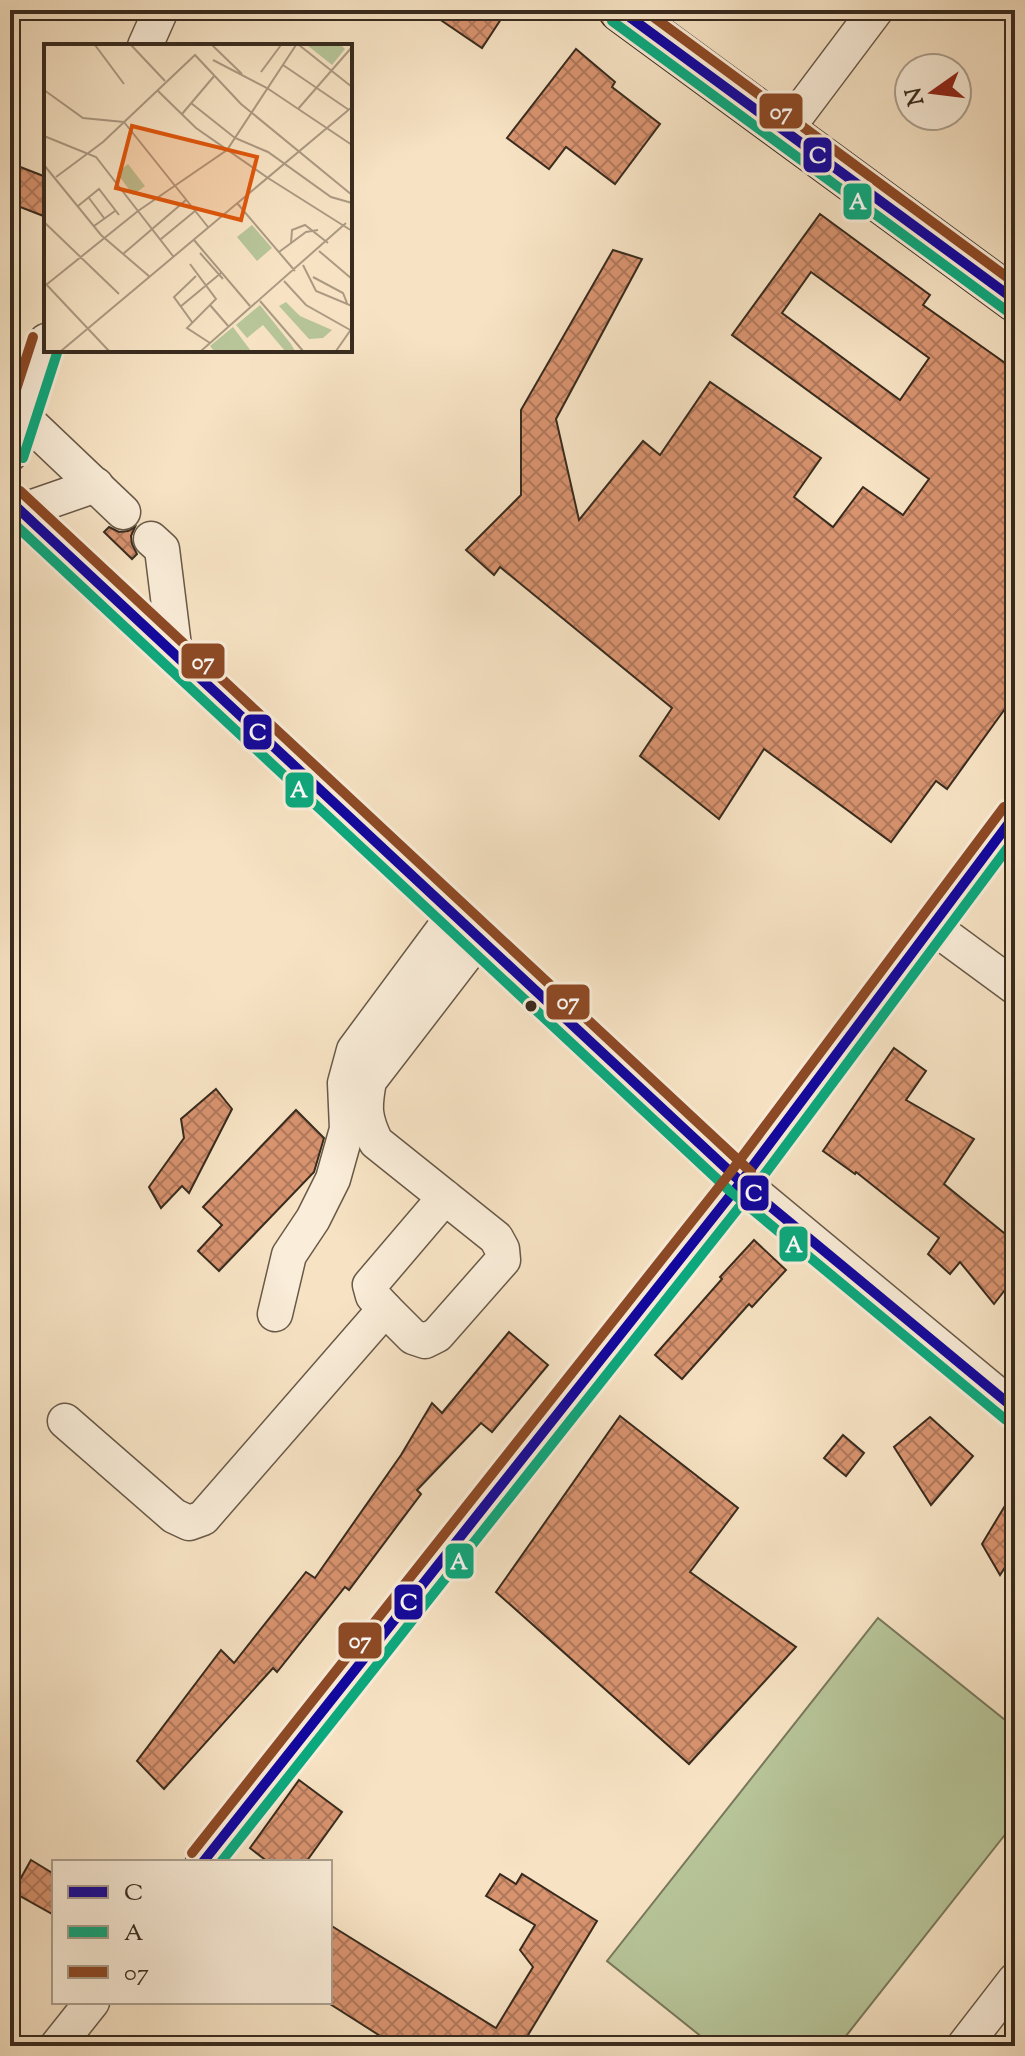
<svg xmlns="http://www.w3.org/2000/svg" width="1025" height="2056" font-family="'Sorts Mill Goudy',serif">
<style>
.pitch{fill:#b7c599;stroke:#78785c;stroke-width:2}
.building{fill:url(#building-cross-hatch);stroke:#382b1e;stroke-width:2;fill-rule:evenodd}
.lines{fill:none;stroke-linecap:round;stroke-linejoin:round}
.minor-casing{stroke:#685948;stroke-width:37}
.major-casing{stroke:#382b1e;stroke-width:45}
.minor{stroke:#faedd9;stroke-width:34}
.major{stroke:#ecc282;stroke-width:42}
.bus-1-casing{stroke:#faedd9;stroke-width:16}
.bus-2-casing{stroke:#faedd9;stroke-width:16}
.bus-3-casing{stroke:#faedd9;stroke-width:16}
.bus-1{stroke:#10069f;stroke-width:10}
.bus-2{stroke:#0ba97e;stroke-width:10}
.bus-3{stroke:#8d4925;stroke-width:10}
.bus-dot{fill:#382b1e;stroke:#faedd9;stroke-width:3}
.inset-road{fill:none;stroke:#ab9982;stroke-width:2}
.view{fill:#df570d;fill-opacity:0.15;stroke:#df570d;stroke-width:4}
.inset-edge{fill:none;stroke:#382b1e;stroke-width:4}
.line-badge{stroke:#faedd9;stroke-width:3}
.badge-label{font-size:22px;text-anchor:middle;font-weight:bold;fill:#fff}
</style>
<defs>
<pattern id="building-cross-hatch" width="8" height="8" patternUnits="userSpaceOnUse" patternTransform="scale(2)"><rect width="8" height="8" fill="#d8936f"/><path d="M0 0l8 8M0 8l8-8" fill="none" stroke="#b0785b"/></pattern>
</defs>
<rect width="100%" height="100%" fill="#f7e3c4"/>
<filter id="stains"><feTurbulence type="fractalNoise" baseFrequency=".0025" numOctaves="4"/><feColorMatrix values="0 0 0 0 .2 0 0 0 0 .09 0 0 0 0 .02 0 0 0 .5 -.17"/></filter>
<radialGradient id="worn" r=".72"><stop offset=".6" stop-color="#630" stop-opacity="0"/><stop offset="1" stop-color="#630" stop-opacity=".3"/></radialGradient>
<polygon class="pitch" points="878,1618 1015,1728 1015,1822 838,2046 713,2046 607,1961"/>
<g class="building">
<polygon points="426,10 507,10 482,48"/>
<polygon points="576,49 615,82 612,87 660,124 615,184 566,147 549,169 507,138"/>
<polygon points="10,163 46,177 46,217 10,203"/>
<path d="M820,214L930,295L923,305L1015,370V695L947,789L936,781L891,842L764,749L719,819L640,756L672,708L500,567L494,575L466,550L521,495V410L613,250L642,259L556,419L579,520L643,441L660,455L710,382L821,458L794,497L833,527L863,487L903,515L929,479L732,335ZM811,272L929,358L900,400L782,313Z"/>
<polygon points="109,527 119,532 128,531 135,527 131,536 132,544 137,554 132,559 104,532"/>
<polygon points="894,1048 926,1071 906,1100 974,1139 944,1184 1015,1242 1015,1277 994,1304 960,1262 950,1274 928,1254 939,1238 856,1172 855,1174 823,1151"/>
<polygon points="216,1089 232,1109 189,1193 182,1186 161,1208 149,1187 184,1138 181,1119"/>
<polygon points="296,1110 324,1138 314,1172 219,1271 198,1251 222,1225 203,1207"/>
<polygon points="754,1240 786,1270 752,1307 749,1304 682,1379 655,1355 722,1279 720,1277"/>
<polygon points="509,1332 548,1365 492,1432 481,1423 417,1490 421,1494 349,1590 345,1587 277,1672 273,1668 164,1789 137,1761 221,1650 234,1663 306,1572 315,1578 401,1455 432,1403 442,1413"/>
<polygon points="620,1416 738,1508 690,1572 796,1647 689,1764 496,1592"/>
<polygon points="930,1417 973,1456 931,1505 894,1447"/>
<polygon points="843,1435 864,1453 846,1476 824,1458"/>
<polygon points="1015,1489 1015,1552 1000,1575 982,1544"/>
<polygon points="299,1780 342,1812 306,1862 268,1862 250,1848"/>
<polygon points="31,1860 54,1874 54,1915 13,1892"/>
<polygon points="500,1874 516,1884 522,1874 597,1921 522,2045 524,2046 396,2046 330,2004 330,1925 496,2028 533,1967 520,1950 535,1925 486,1896"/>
</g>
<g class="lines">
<g class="minor-casing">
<g id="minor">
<polyline points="145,46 161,10"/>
<polyline points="785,131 876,10"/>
<polyline points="22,416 123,512"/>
<polyline points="10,454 46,341"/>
<polyline points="10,501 741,1182 1015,1409"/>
<polyline points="21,511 96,485"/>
<polyline points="151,539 162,549 175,654"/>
<polyline points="932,926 1015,987"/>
<path d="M445,1197L370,1285L373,1296L385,1309L413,1337L425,1341L437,1335L503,1260L502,1249L496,1238L376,1142C364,1118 364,1107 369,1081L479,938"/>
<polyline points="275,1314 289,1255 313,1219 333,1179 347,1129 345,1083 354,1050 454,915"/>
<polyline points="65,1421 174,1516 189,1523 203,1518 385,1309"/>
<polyline points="203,1862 741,1182 1015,815"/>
<polyline points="57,2046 92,2002"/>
<polyline points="964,2046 1015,1980"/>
</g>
</g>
<g class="major-casing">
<polyline id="major" points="620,10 1015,300"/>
</g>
<use href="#minor" class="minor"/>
<use href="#major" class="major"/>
<g class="bus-1-casing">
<g id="bus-1">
<polyline points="620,10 1015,300"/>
<polyline points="10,501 741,1182 1015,1409"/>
<polyline points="203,1862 741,1182 1015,815"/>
</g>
</g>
<g class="bus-2-casing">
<g id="bus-2">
<polyline points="612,21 1007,311"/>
<polyline points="23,458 58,350"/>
<polyline points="10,520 731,1192 1006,1420"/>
<polyline points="221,1862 752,1191 1015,838"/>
</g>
</g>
<g class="bus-3-casing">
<g id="bus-3">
<polyline points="644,10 1015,283"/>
<polyline points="10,408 33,337"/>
<polyline points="20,491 751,1172"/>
<polyline points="192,1853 730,1173 1004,807"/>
</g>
</g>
<use href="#bus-1" class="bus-1"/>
<use href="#bus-2" class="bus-2"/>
<use href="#bus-3" class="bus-3"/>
</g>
<circle class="bus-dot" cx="531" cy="1006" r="7"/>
<g transform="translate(44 44)">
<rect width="308" height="308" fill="#f7e3c4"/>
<path d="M263,1H297L301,5L288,21ZM242,258L256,272L288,286L279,294L265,295L235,262ZM216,261L247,300L251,307H241L219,281L203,294L192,281ZM189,283L207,307H170L166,302Z" fill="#b7c599"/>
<path d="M84,120L101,142L89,151L73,129ZM208,181L228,204L213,217L193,193Z" fill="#b7c599"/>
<path class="inset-road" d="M51,1L80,40M87,1L121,37M168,1L198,30M255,1L308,43M169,16L223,44L308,101M239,21L305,66M217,28L237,1M0,46L39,74L80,78M113,46L152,84L224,134M147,59L191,94L224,108L287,153L308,159M254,65L308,3M138,70L171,31M80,78L164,183M0,92L52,113L129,212M0,121L57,191L106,233M12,133L59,98L151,11L197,60L308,151M224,134L308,187M45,154L60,174M193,159L251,227M34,162L55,145L75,171M0,178L75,250M50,182L71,167M117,195L151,167M150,196L206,262M247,199L248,186L261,181L284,199M275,207L308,235M235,208L262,188L274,186M156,209L179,235M79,210L142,156M146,220L172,255L143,284L166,299M259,221L272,247L308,262M269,233L299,249L303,259M240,237L262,261L308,287M0,238L65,307M2,241L94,167L183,106L252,1M216,257L259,307M166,261L185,283M136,263L177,229M148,278L130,253L152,232M17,307L308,63M157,307L302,179M292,307L308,284"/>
<path class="view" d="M88,82L213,113L197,176L72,144Z"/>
<rect width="308" height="308" class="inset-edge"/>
</g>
<g class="line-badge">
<rect x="758" y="92" width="46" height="38" rx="8" fill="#8d4925"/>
<rect x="802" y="136" width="31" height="38" rx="8" fill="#10069f"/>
<rect x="842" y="182" width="31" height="39" rx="8" fill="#0ba97e"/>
<rect x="180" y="642" width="46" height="38" rx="8" fill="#8d4925"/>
<rect x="242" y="713" width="31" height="38" rx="8" fill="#10069f"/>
<rect x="284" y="771" width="31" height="38" rx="8" fill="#0ba97e"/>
<rect x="545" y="983" width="46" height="38" rx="8" fill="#8d4925"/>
<rect x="739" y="1174" width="31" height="38" rx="8" fill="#10069f"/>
<rect x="778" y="1225" width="31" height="38" rx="8" fill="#0ba97e"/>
<rect x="444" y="1542" width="31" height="38" rx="8" fill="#0ba97e"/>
<rect x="393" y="1583" width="31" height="38" rx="8" fill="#10069f"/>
<rect x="337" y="1621" width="46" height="39" rx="8" fill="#8d4925"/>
</g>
<g class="badge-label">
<text x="781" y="119">07</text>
<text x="818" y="163">C</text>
<text x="858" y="209">A</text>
<text x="203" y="669">07</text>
<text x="258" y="740">C</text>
<text x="299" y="797">A</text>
<text x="568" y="1009">07</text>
<text x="754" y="1201">C</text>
<text x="794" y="1252">A</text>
<text x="459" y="1569">A</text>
<text x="409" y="1610">C</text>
<text x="360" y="1648">07</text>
</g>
<rect width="1025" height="2056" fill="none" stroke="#f7e3c4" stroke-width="40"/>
<rect x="12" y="12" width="1001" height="2032" fill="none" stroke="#382b1e" stroke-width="4"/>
<rect x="20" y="20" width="985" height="2016" fill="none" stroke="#382b1e" stroke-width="2"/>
<rect x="52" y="1860" width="280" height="144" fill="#faedd9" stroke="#ac9f8e" stroke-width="2"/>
<rect x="68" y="1886" width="40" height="12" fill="#10069f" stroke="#ac9f8e" stroke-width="2"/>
<text x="124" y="1900" font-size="24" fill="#382b1e">C</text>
<rect x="68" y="1926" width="40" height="12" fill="#0ba97e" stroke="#ac9f8e" stroke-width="2"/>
<text x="124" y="1940" font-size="24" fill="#382b1e">A</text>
<rect x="68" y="1966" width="40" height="12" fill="#8d4925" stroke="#ac9f8e" stroke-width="2"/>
<text x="124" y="1980" font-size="24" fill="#382b1e">07</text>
<g transform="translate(933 92) rotate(256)"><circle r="38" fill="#faedd9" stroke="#ac9f8e" stroke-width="2"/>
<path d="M0-6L14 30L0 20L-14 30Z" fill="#8f2418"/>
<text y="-12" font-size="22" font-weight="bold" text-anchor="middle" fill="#382b1e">N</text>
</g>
<rect width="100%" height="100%" filter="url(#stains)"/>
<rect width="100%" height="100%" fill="url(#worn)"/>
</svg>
